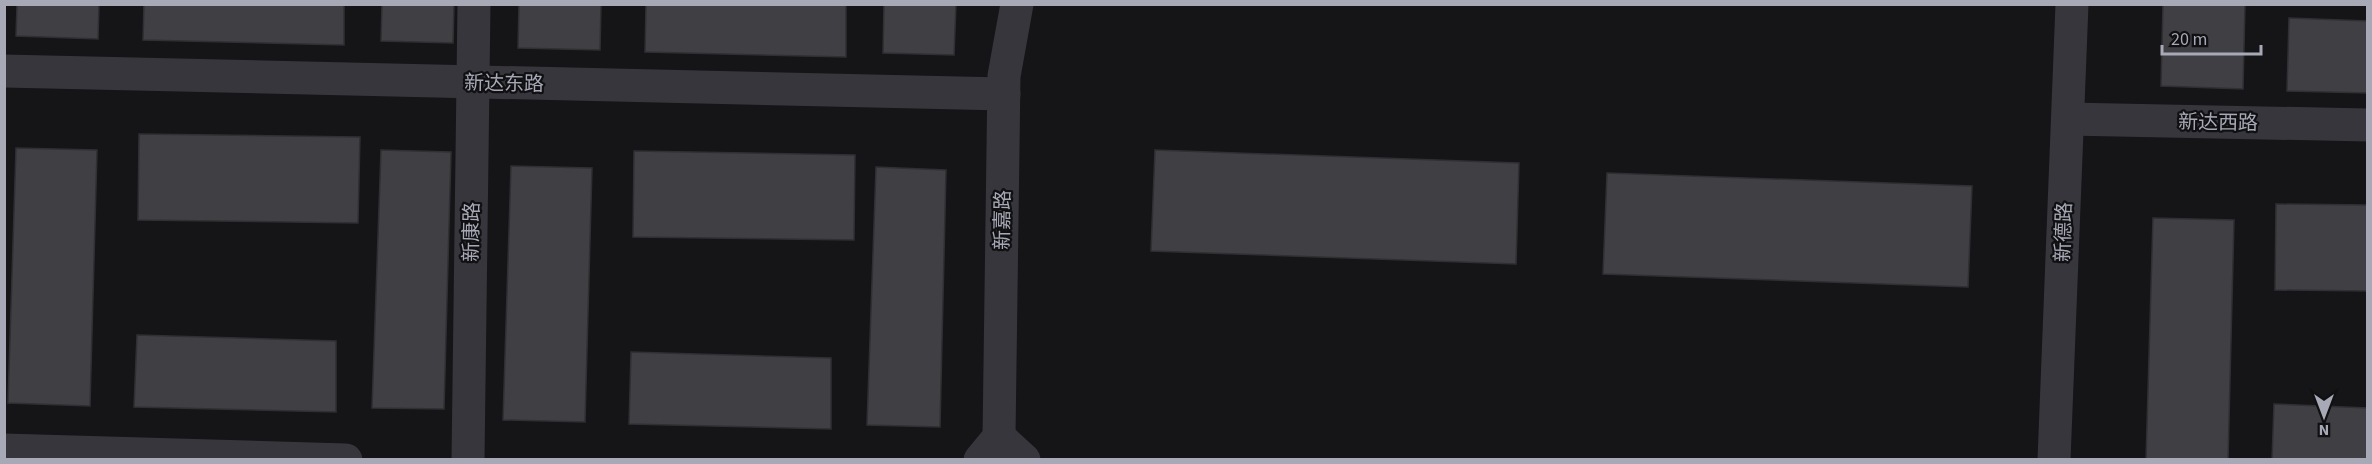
<svg xmlns="http://www.w3.org/2000/svg" width="2372" height="464" font-family="'Source Sans 3','Noto Sans SC',sans-serif">
<style>
.building{fill:#3f3f44;stroke:#302f33;stroke-width:1.5}
.lines{fill:none;stroke-linecap:round;stroke-linejoin:round}
.street{stroke:#36363c;stroke-width:33}
.labels{text-anchor:middle;stroke-width:4.5;stroke-linejoin:round;paint-order:stroke}
.street-label{font-size:20px;fill:#a7a9b7;stroke:#101012}
</style>
<rect width="100%" height="100%" fill="#151517"/>
<g class="building">
<polygon points="17,4 99,4 98,39 16,36"/>
<polygon points="144,4 344,4 344,45 143,40"/>
<polygon points="382,4 454,4 453,43 381,41"/>
<polygon points="519,4 601,4 600,50 518,48"/>
<polygon points="646,4 846,4 846,57 645,52"/>
<polygon points="884,4 956,4 954,55 883,53"/>
<polygon points="2163,4 2245,4 2243,89 2161,86"/>
<polygon points="2289,18 2368,21 2368,93 2287,91"/>
<polygon points="139,134 360,137 358,223 138,220"/>
<polygon points="16,148 97,150 90,406 8,403"/>
<polygon points="381,150 451,152 444,409 372,408"/>
<polygon points="1155,150 1519,163 1516,264 1151,251"/>
<polygon points="634,151 855,155 854,240 633,237"/>
<polygon points="511,166 592,168 585,422 503,420"/>
<polygon points="876,167 946,170 940,427 867,425"/>
<polygon points="1607,173 1972,186 1968,287 1603,274"/>
<polygon points="2276,204 2368,205 2368,291 2275,290"/>
<polygon points="2153,218 2234,220 2228,460 2146,460"/>
<polygon points="137,335 336,341 336,412 134,407"/>
<polygon points="631,352 831,358 831,429 629,424"/>
<polygon points="2274,404 2368,408 2368,460 2272,460"/>
</g>
<g class="lines">
<g class="street">
<polyline points="4,71 1004,94"/>
<polyline points="2068,119 2368,125"/>
<polyline points="999,437 1024,460"/>
<polyline points="4,450 346,460"/>
<polyline points="468,460 474,4"/>
<polyline points="980,460 999,437 1004,76 1017,4"/>
<polyline points="2054,460 2072,4"/>
</g>
</g>
<g class="labels">
<g class="street-label">
<text transform="translate(504 83) rotate(1)" y="7">新达东路</text>
<text transform="translate(2218 122) rotate(1)" y="7">新达西路</text>
<text transform="translate(1002 220) rotate(-89)" y="7">新嘉路</text>
<text transform="translate(471 232) rotate(-89)" y="7">新康路</text>
<text transform="translate(2063 232) rotate(-88)" y="7">新德路</text>
</g>
</g>
<rect width="2372" height="464" fill="none" stroke="#a7a9b7" stroke-width="12"/>
<g transform="translate(2324 416) rotate(180)" stroke="#101012" stroke-width="4.5" paint-order="stroke">
<path d="M0-4.5L10 22L0 15L-10 22Z" fill="#a7a9b7"/>
<text y="-9" font-size="16" font-weight="bold" text-anchor="middle" fill="#a7a9b7">N</text>
</g>
<path d="M2162 45v9h99v-9" fill="none" stroke="#a7a9b7" stroke-width="3"/>
<text x="2171" y="45" font-size="18" fill="#a7a9b7" stroke="#101012" stroke-width="4.5" paint-order="stroke">20 m</text>
</svg>
